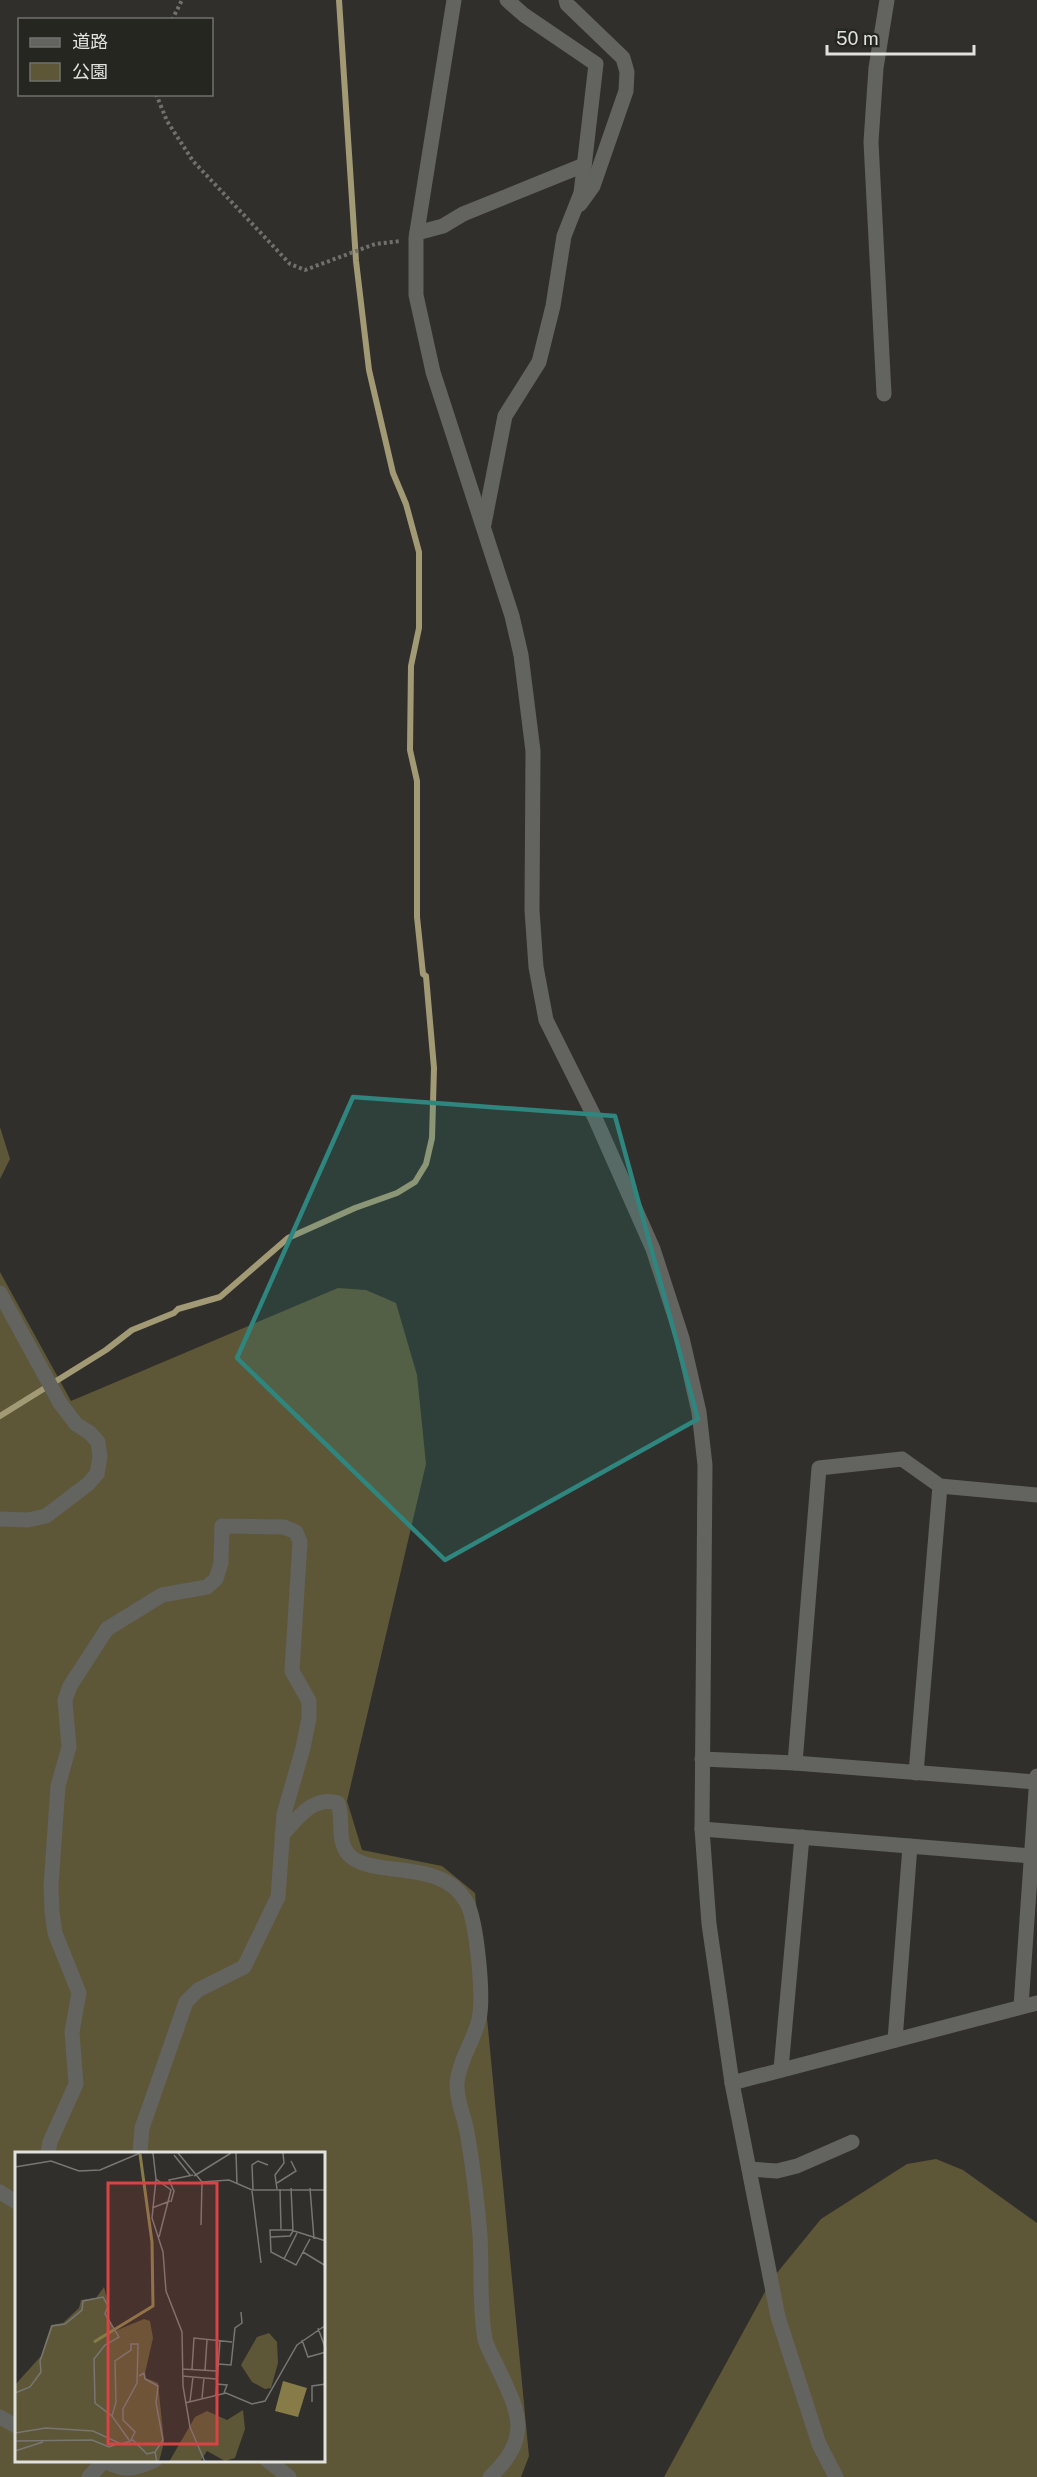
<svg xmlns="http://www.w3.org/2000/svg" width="1037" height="2477" font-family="'Public Sans','Noto Sans JP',sans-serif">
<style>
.green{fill:#5d5737;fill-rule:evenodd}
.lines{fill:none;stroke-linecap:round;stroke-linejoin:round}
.stream{stroke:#a29a75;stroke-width:6}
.path{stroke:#71706c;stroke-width:4;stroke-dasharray:3 3;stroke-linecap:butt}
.minor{stroke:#636360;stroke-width:15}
.marked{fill:#2e867f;fill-opacity:0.2;stroke:#2e867f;stroke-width:4.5;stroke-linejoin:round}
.inset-river{fill:none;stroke:#877c48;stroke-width:3}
.inset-road{fill:none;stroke:#777673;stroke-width:1.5}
.view{fill:#d84443;fill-opacity:0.15;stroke:#d84443;stroke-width:3}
.inset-edge{fill:none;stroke:#e1e1de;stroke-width:3}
</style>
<rect width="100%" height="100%" fill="#302f2b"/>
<g class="green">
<polygon points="0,1127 10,1159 0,1179"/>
<path d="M0,1272L71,1401L338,1288L366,1290L396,1303L417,1375L426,1464L347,1801L362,1850L442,1866L475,1893L529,2456L521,2477H0ZM16,2153H324V2460H16Z"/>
<polygon points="936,2159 963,2170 1037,2223 1037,2477 664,2477 772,2279 821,2219 907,2164"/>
</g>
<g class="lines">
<polyline class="stream" points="0,1416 106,1350 132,1330 174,1313 178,1309 220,1297 288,1238 355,1208 397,1193 415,1182 426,1164 432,1138 434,1068 426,976 423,974 417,917 417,781 410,750 411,666 419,628 419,552 406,504 393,473 369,370 356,261 339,0"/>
<g class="path">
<polyline points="172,20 182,0"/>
<polyline points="156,94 167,121 193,161 290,264 305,270 375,244 401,241"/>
</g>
<g class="minor">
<polyline points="454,0 416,238 416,295 433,372 512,616 521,655 533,751 532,910 536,967 546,1020 595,1118 653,1249 682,1338 699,1412 705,1465 702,1829 709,1924 732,2083 778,2317 819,2444 836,2477"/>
<polyline points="566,0 567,4 623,58 627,72 626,91 593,186 580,204"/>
<polyline points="417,233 443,226 463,214 584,165"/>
<polyline points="884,394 871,142 876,68 887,0"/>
<polyline points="484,524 505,416 539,362 553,306 564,236 581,193 596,64 524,15 507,0"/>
<polyline points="0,1293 60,1403 76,1424 90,1433 98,1442 100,1457 97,1474 88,1484 46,1516 28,1520 0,1519"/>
<polyline points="702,1759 795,1763 1036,1782"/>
<polyline points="795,1763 819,1468 902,1459 940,1486 1037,1495"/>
<polyline points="916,1773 940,1486"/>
<polyline points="702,1829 1032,1856"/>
<path d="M282,1835C297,1819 313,1795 338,1803C344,1819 336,1841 349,1855C372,1879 443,1857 467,1903C477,1923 484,1997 479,2019C474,2041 459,2060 457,2083C456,2100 464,2115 467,2132C473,2166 477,2200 480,2235C482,2268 479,2307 485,2339C487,2347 492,2356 496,2364C518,2411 534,2436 490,2477"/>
<polyline points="1021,2006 1037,1776"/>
<polyline points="895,2040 910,1846"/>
<polyline points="781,2069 802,1837"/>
<polyline points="732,2083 1037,2003"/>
<polyline points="48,2153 50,2142 76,2084 72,2032 79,1993 55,1933 52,1912 51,1886 58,1786 69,1747 65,1700 70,1686 107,1629 162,1595 207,1587 216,1579 221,1563 222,1526 284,1527 296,1532 300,1542 292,1671 309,1701 309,1718 303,1748 284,1814 278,1897 244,1967 198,1990 186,2002 142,2128 140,2153"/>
<polyline points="749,2169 777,2171 797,2166 852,2142"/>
<polyline points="0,2192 16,2202"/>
<polyline points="0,2417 16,2426"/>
<path d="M103,2460C124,2472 134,2470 155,2460"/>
<polyline points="267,2460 289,2477"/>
<polyline points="89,2477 104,2461"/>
</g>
</g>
<path class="marked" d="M353,1097L615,1116L698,1419L445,1560L237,1358Z"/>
<g transform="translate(15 2152)">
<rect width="310" height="310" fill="#302f2b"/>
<path d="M89,135L94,154L91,161L100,179L129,167L135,169L138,186L130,221L131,226L143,231L149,290L144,310H0V233L26,204L36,173L48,171L64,156L66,148L81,146ZM254,181L262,190L263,211L256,236L250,237L237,230L226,213L242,185ZM228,258L230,277L220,306L210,309L192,299L185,310H154L180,265L192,259L212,268Z" fill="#5d5737"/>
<path d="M268,229L292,236L283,265L260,259Z" fill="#877c48"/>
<path class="inset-river" d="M79,190L138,154L137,90L125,2"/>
<path class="inset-road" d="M138,1L141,27L137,66L148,100L151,139L167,180L168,234L175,275L190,310M163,1L187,30L214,28L237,38H311M221,1L222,32M159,3L175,23M0,15L36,9L64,19L85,18L125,1M179,24L216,1M141,27L156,38L144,85M262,31L281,19L276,9M295,36L299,87M262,37L260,23L269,11L268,1M265,37L266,77M238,38L237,13L243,9L253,13M237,39L246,111M156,50L159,39L154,28L178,23M137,56L155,49M186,73L187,30M256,85L275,84L278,79L276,36M295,87L281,113L256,100L255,78H276L311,89M288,100L311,114M269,107L282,81M303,176L311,198M287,188L293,205L311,200M203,212L216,213L220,176L227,171L226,160M167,217L202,219M177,217L179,186L217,190M190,218L192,188M124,224L129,221L130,227L143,234L141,251L148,288L140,300M167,224L201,227M201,232L212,233L209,241M0,241L15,235L26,220L25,209L37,174L50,172L67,158L68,149L88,145L93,154L90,162L104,185L90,193L79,207L80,251L97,264L114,288M201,243L205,189M187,246L189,226M175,249L178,225M297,250V234L311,232M170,251L211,241L237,252L250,249L282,193L311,173M97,264L101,250L100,209L116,198V192H123L122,231L108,257V268L120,280L116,288M0,281L31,276L78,279L106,292L118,288L132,302L140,300L142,310M0,289L77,288L94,295L104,291M0,299L28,290"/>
<path class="view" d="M93,31H202V292H93Z"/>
<rect width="310" height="310" class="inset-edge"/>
</g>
<rect x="18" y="18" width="195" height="78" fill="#262621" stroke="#71716d" stroke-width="1.5"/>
<rect x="30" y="38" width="30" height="9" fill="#636360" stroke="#71716d" stroke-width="1.5"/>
<text x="72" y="48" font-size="18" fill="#e1e1de">道路</text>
<rect x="30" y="63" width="30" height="18" fill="#5d5737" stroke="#71716d" stroke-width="1.5"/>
<text x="72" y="78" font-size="18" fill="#e1e1de">公園</text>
<path d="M827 45v9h147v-9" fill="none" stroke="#e1e1de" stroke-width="3"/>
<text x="836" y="45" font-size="18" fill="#e1e1de" stroke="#262621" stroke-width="4.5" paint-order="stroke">50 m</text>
</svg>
